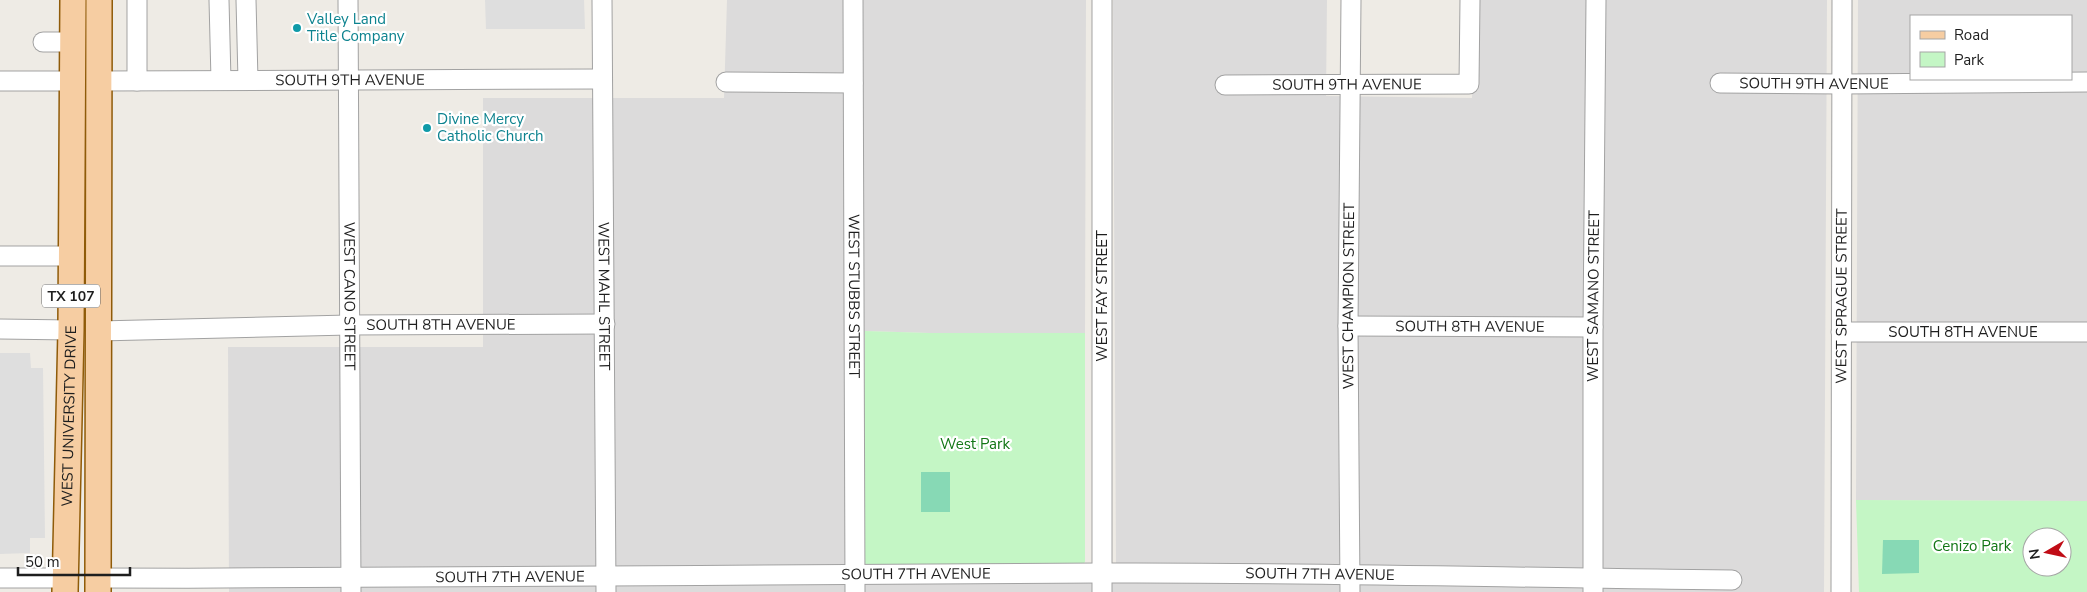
<svg xmlns="http://www.w3.org/2000/svg" width="2087" height="592" font-family="'Nunito Sans',sans-serif">
<style>
.residential{fill:#dcdbdb;fill-rule:evenodd}
.park{fill:#c4f6c5;fill-rule:evenodd}
.pitch{fill:#87d9b5}
.parking{fill:#dedede}
.lines{fill:none;stroke-linecap:round;stroke-linejoin:round}
.minor-casing{stroke:#a2a2a2;stroke-width:21}
.major-casing{stroke:#8f5b09;stroke-width:28}
.minor{stroke:#fff;stroke-width:19}
.major{stroke:#f6cda2;stroke-width:25}
.culture-dot{fill:#0f9aa8;stroke:#fff;stroke-width:2}
.labels{text-anchor:middle;stroke-width:4.5;stroke-linejoin:round;paint-order:stroke}
.shield{fill:#fff;stroke:#626262;stroke-width:1}
.shield-label{font-size:14px;font-weight:bold;fill:#1e1e1e}
.culture-label{font-size:15px;fill:#0d838f;stroke:#fff;text-anchor:start}
.street-label{font-size:15px;fill:#1e1e1e;stroke:#fff}
.park-label{font-size:15px;fill:#127615;stroke:#fff}
</style>
<rect width="100%" height="100%" fill="#eeebe5"/>
<g class="residential">
<polygon points="727,0 1086,0 1085,333 930,333 866,331 862,558 1116,565 1113,0 1327,0 1326,96 1472,98 1475,0 1827,0 1824,592 229,592 228,347 483,347 483,98 724,98"/>
<path d="M1858,0H2087V501L1856,500ZM1911,16H2071V79H1911Z"/>
</g>
<g class="park">
<polygon points="865,331 930,333 1085,333 1085,562 1083,564 867,566 862,558"/>
<path d="M1856,500L2087,501V592H1859ZM2032,537H2062V567H2032Z"/>
</g>
<g class="pitch">
<rect x="921" y="472" width="29" height="40"/>
<polygon points="1883,540 1919,540 1919,573 1882,574"/>
</g>
<g class="parking">
<polygon points="485,0 584,0 585,29 486,29"/>
<polygon points="0,353 30,353 31,368 43,368 45,538 30,538 30,553 0,554"/>
</g>
<g class="lines">
<g class="minor-casing">
<g id="minor">
<polyline points="219,0 221,80"/>
<polyline points="246,0 248,80"/>
<path id="s1" d="M348,0L351,592"/>
<path id="s2" d="M602,0L606,592"/>
<path id="s3" d="M853,0L855,592"/>
<polyline points="1102,0 1102,592"/>
<polyline points="43,42 73,42"/>
<polyline points="0,81 73,81"/>
<path id="s4" d="M99,81L602,79"/>
<polyline points="137,81 137,0"/>
<polyline points="726,82 853,83"/>
<path id="s5" d="M1720,83L1842,84L2087,82"/>
<path id="s6" d="M1225,85L1469,84L1470,0"/>
<polyline points="0,256 72,256"/>
<path id="s7" d="M1348,326L1593,327"/>
<polyline points="0,329 71,330"/>
<path id="s8" d="M99,331L349,325L605,324"/>
<path id="s9" d="M1841,332H2087"/>
<polyline points="0,578 65,578"/>
<path id="s10" d="M98,578C432,579 766,574 1100,573C1310,572 1521,578 1732,580"/>
<path id="s11" d="M1350,592L1348,326L1351,0"/>
<path id="s12" d="M1593,592V327L1596,0"/>
<path id="s13" d="M1841,592L1842,0"/>
</g>
</g>
<g class="major-casing">
<g id="major">
<path id="s14" d="M65,592L71,330L73,0"/>
<polyline points="98,592 99,0"/>
</g>
</g>
<use href="#minor" class="minor"/>
<use href="#major" class="major"/>
</g>
<g class="culture-dot">
<circle cx="297" cy="28" r="5"/>
<circle cx="427" cy="128" r="5"/>
</g>
<g class="labels">
<rect class="shield" x="42" y="284.5" width="58" height="23" rx="4"/>
<g class="shield-label">
<text x="71" y="301">TX 107</text>
</g>
<g class="culture-label">
<text x="307" y="24">Valley Land<tspan x="307" dy="17">Title Company</tspan></text>
<text x="437" y="124">Divine Mercy<tspan x="437" dy="17">Catholic Church</tspan></text>
</g>
<g class="street-label">
<text dy="5" stroke="none"><textPath href="#s4" startOffset="251">SOUTH 9TH AVENUE</textPath></text>
<text dy="5" stroke="none"><textPath href="#s5" startOffset="94">SOUTH 9TH AVENUE</textPath></text>
<text dy="5" stroke="none"><textPath href="#s6" startOffset="122">SOUTH 9TH AVENUE</textPath></text>
<text dy="5" stroke="none"><textPath href="#s1" startOffset="296">WEST CANO STREET</textPath></text>
<text dy="5" stroke="none"><textPath href="#s2" startOffset="296">WEST MAHL STREET</textPath></text>
<text dy="5" stroke="none"><textPath href="#s3" startOffset="296">WEST STUBBS STREET</textPath></text>
<text transform="translate(1102 296) rotate(-90)" y="5">WEST FAY STREET</text>
<text dy="5" stroke="none"><textPath href="#s11" startOffset="296">WEST CHAMPION STREET</textPath></text>
<text dy="5" stroke="none"><textPath href="#s12" startOffset="296">WEST SAMANO STREET</textPath></text>
<text dy="5" stroke="none"><textPath href="#s13" startOffset="296">WEST SPRAGUE STREET</textPath></text>
<text dy="5" stroke="none"><textPath href="#s8" startOffset="342">SOUTH 8TH AVENUE</textPath></text>
<text dy="5" stroke="none"><textPath href="#s7" startOffset="122">SOUTH 8TH AVENUE</textPath></text>
<text dy="5" stroke="none"><textPath href="#s9" startOffset="122">SOUTH 8TH AVENUE</textPath></text>
<text dy="5" stroke="none"><textPath href="#s14" startOffset="176">WEST UNIVERSITY DRIVE</textPath></text>
<text dy="5" stroke="none"><textPath href="#s10" startOffset="818">SOUTH 7TH AVENUE</textPath></text>
<text dy="5" stroke="none"><textPath href="#s10" startOffset="1222">SOUTH 7TH AVENUE</textPath></text>
<text dy="5" stroke="none"><textPath href="#s10" startOffset="412">SOUTH 7TH AVENUE</textPath></text>
</g>
<g class="park-label">
<text x="975" y="449">West Park</text>
<text x="1972" y="551">Cenizo Park</text>
</g>
</g>
<rect x="1910" y="15" width="162" height="65" fill="#ffffff" stroke="#a5a5a5"/>
<rect x="1920" y="31" width="25" height="8" fill="#f6cda2" stroke="#a5a5a5"/>
<text x="1954" y="40" font-size="15" fill="#1e1e1e">Road</text>
<rect x="1920" y="52" width="25" height="15" fill="#c4f6c5" stroke="#a5a5a5"/>
<text x="1954" y="65" font-size="15" fill="#1e1e1e">Park</text>
<g transform="translate(2047 552) rotate(261)"><circle r="24" fill="#ffffff" stroke="#a5a5a5"/>
<path d="M0-4L9 19L0 12L-9 19Z" fill="#c00c16"/>
<text y="-8" font-size="14" font-weight="bold" text-anchor="middle" fill="#1e1e1e">N</text>
</g>
<path d="M18 567v8h112v-8" fill="none" stroke="#1e1e1e" stroke-width="2.5"/>
<text x="25" y="567" font-size="15" fill="#1e1e1e" stroke="#ffffff" stroke-width="4" paint-order="stroke">50 m</text>
</svg>
